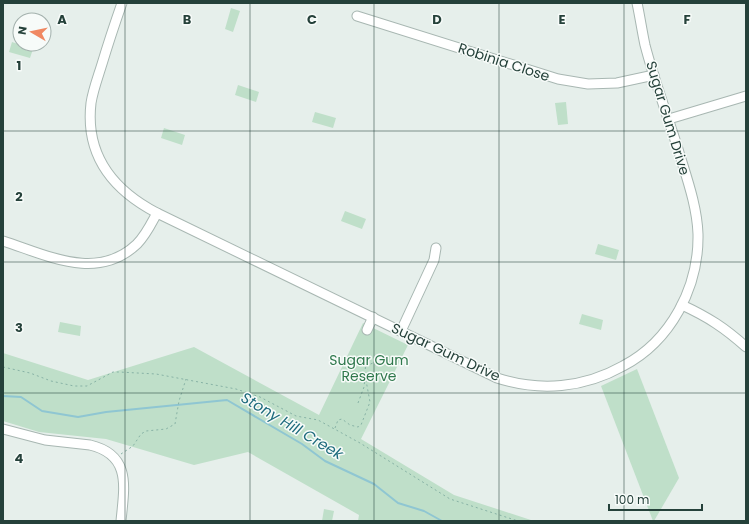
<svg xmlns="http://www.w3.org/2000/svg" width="749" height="524" font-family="Poppins,sans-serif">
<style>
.green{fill:#bfdfc9}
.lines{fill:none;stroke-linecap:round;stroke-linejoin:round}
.stream{stroke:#8fc6d2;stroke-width:2}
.minor-casing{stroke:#a8b7b2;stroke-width:11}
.path{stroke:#87b2a5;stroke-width:1;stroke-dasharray:2 3;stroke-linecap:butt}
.minor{stroke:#fff;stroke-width:9}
.grid{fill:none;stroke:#25413a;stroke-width:1;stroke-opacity:0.55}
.labels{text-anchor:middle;stroke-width:3;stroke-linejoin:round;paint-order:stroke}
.street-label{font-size:14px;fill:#25413a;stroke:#f7fbf9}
.park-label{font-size:14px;fill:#2f784c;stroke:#f7fbf9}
.water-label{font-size:15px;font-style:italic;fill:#1e6b7d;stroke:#f7fbf9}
.grid-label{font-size:13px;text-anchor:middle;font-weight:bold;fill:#25413a;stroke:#f7fbf9;stroke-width:3;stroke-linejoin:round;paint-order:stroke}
</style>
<rect width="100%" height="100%" fill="#e6efeb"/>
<g class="green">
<polygon points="231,8 240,11 233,32 225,29"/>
<polygon points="12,42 33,49 30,58 9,52"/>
<polygon points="238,85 259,92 256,102 235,95"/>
<polygon points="566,102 568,124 558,125 555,103"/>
<polygon points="315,112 336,118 333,128 312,122"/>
<polygon points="164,128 185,135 182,145 161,138"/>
<polygon points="345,211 366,219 362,229 341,221"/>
<polygon points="598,244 619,250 616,260 595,254"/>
<polygon points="582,314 603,320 601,330 579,324"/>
<polygon points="60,322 81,326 80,336 58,332"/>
<polygon points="363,323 408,345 361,439 454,495 534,521 358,521 359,515 248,452 194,465 106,439 39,432 3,421 3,353 88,380 194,347 319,415"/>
<polygon points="637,369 679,478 654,521 653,521 601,386"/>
<polygon points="324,509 334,511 332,521 322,521"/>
</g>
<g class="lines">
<polyline class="stream" points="3,396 21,397 42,411 78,417 106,412 227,400 302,444 325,461 374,484 398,503 424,511 442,521"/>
<g class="minor-casing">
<g id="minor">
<path d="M122,3C115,23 108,44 102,64C98,77 93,90 91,103C85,155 113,190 157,213L497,378C540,392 584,388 623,366C671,341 699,287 698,234C697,205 686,176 678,149C667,114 654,80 645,45C642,31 640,17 637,3"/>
<polyline points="357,16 558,79 588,84 617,83 654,75"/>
<polyline points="669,119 746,96"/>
<path d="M3,241C47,255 97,282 137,244C146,235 151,224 157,213"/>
<path d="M682,305C708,317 725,328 746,347"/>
<polyline points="367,330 373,317"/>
<polyline points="401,331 434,260 436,248"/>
<path d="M3,429L45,440L90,445C132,455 124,488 121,521"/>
</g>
</g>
<g class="path">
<polyline points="366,366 380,360"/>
<polyline points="3,367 30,373 51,381 74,386 87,386 113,372 119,372 156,374 236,389 260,397 296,416 318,420 360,443 450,499 518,521"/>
<polyline points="365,374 366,358"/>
<polyline points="358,403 364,387 365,377"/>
<polyline points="335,428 338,420 342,419 350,425 358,427 361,425 370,402 365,375"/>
<polyline points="121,454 133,446 141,434 146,431 166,429 175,424 179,401 186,379"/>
</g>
<use href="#minor" class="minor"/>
</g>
<path class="grid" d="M125,3V521M250,3V521M374,3V521M499,3V521M624,3V521M3,131H746M3,262H746M3,393H746"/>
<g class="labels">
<g class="street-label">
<text transform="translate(504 62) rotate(18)" y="5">Robinia Close</text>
<text transform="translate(668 118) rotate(73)" y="5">Sugar Gum Drive</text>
<text transform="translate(446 352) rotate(25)" y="5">Sugar Gum Drive</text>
</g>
<g class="park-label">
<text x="369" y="365">Sugar Gum<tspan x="369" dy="16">Reserve</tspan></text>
</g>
<g class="water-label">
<text transform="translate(292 426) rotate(31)" y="5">Stony Hill Creek</text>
</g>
</g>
<g class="grid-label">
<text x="62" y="24">A</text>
<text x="187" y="24">B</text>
<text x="312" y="24">C</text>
<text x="437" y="24">D</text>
<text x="562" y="24">E</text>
<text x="687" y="24">F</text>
<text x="19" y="70">1</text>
<text x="19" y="201">2</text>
<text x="19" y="332">3</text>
<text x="19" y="463">4</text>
</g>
<rect width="749" height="524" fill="none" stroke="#25413a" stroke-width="8"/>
<g transform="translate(32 32) rotate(279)"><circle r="19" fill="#f7fbf9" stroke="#a3b1ad"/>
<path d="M0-3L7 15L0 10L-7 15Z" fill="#f08862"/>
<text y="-6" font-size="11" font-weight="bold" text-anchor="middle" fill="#25413a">N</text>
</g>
<path d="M609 504v6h93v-6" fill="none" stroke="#25413a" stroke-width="2"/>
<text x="615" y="504" font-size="12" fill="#25413a" stroke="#f7fbf9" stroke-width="3" paint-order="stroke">100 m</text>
</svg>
